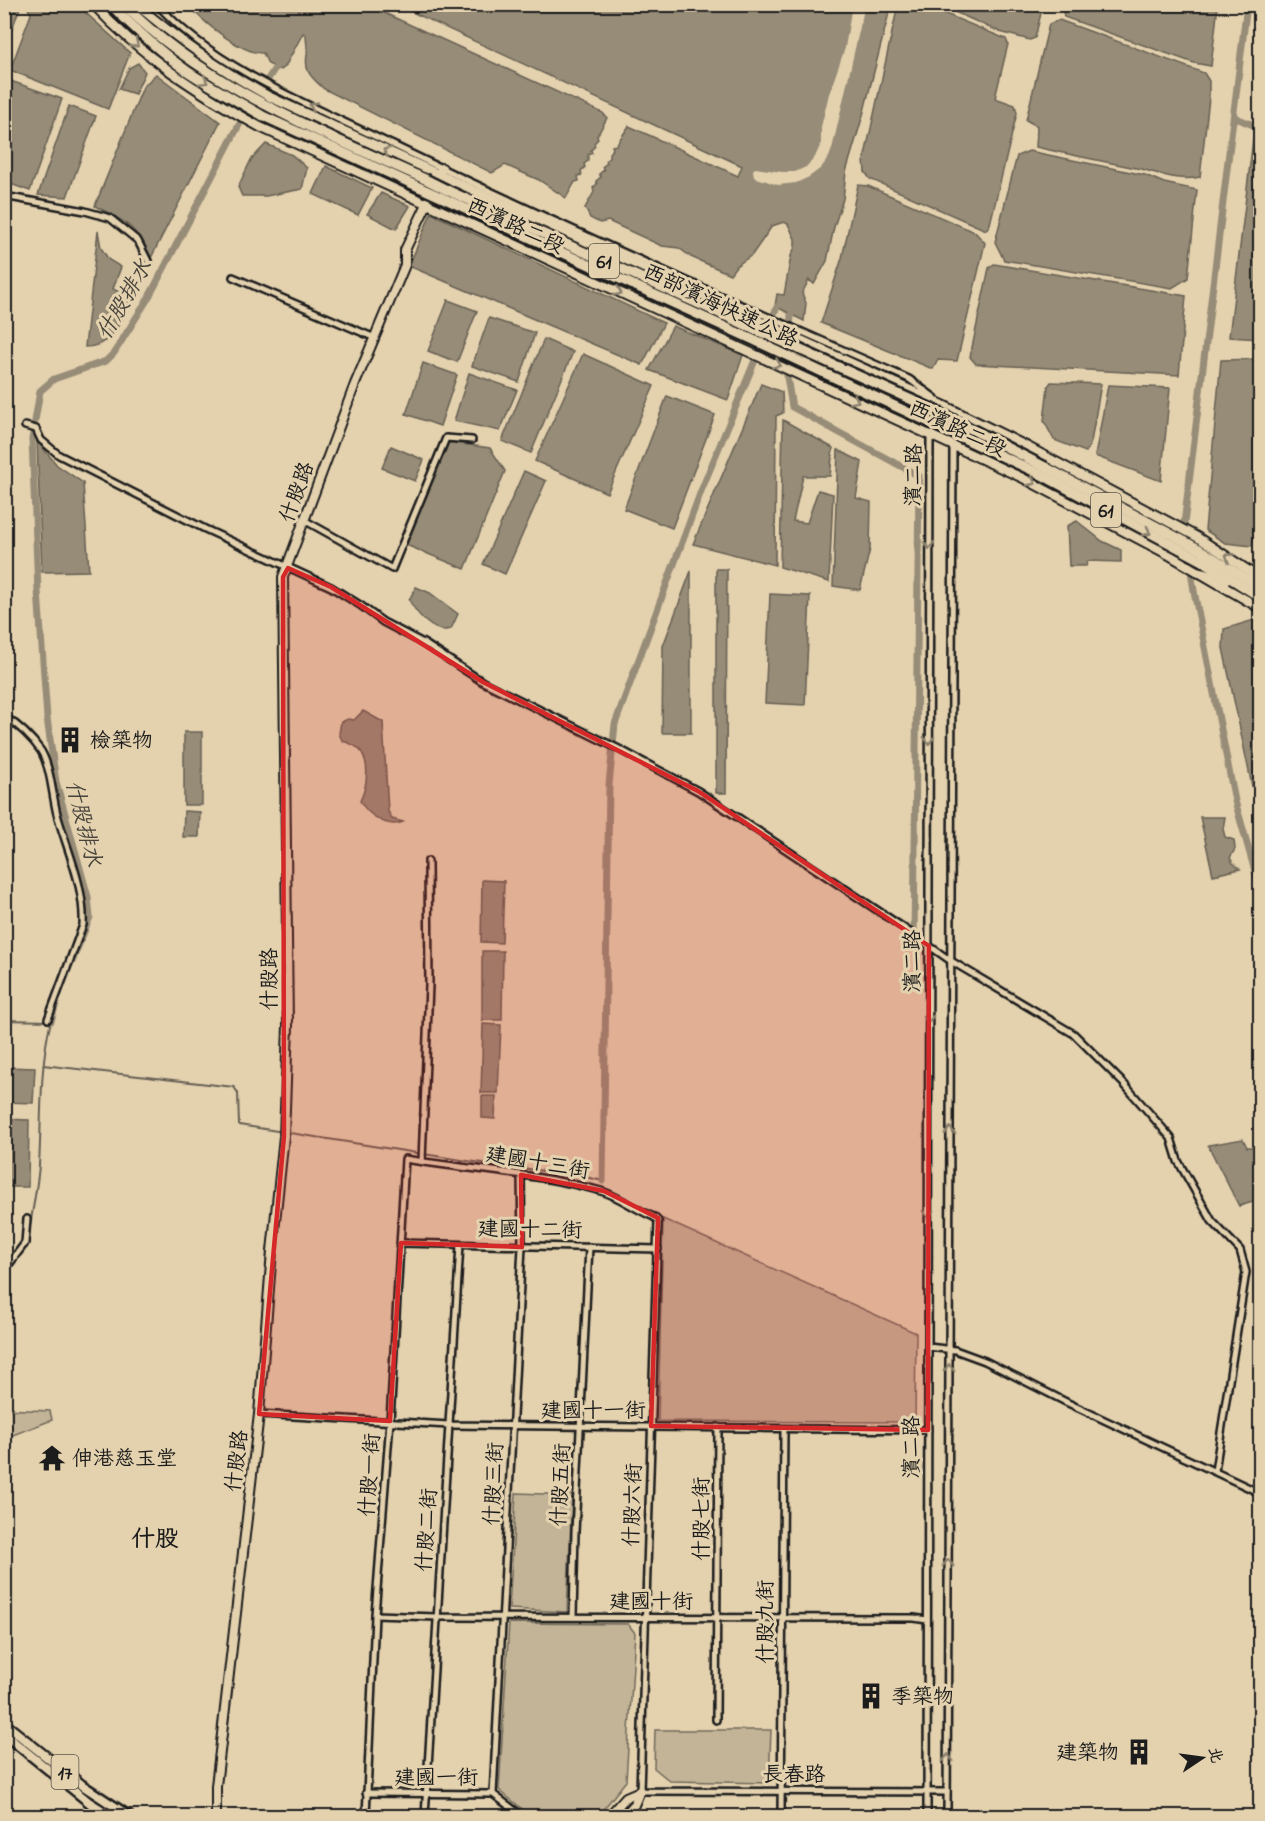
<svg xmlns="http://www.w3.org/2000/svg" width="1265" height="1821" font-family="'Indie Flower','LXGW WenKai TC',sans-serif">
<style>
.green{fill:#c3b497;stroke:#70685a;stroke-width:1.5}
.water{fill:#978c77;stroke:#665f53;stroke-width:1.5}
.pier{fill:#e4d2af}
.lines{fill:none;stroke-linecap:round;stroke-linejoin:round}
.stream{stroke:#665f53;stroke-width:2}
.canal{stroke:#978c77;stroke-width:7}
.street-casing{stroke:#1c1c1c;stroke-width:10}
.secondary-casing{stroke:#1c1c1c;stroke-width:12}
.primary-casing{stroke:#1c1c1c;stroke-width:13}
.highway-casing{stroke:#1c1c1c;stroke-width:14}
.street{stroke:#e4d2af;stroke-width:5}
.secondary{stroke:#e4d2af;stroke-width:8}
.primary{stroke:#e4d2af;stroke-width:8}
.highway{stroke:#e4d2af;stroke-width:9}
.highway-bridge-casing{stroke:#1c1c1c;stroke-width:14;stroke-linecap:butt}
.highway-bridge{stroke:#e4d2af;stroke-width:9}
.oneway{stroke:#8a806d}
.marked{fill:#d62828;fill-opacity:0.2;stroke:#d62828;stroke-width:4.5;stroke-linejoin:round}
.labels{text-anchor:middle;stroke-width:6;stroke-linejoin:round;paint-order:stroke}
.shield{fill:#e4d2af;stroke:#585348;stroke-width:1.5}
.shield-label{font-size:20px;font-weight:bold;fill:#1c1c1c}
.street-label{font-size:21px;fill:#1c1c1c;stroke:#e4d2af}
.poi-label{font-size:21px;fill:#1c1c1c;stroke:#e4d2af;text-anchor:start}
.water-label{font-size:22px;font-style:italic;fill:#47433c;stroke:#e4d2af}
.quarter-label{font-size:24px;font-weight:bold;fill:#1c1c1c;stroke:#e4d2af}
</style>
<rect width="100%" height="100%" fill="#e4d2af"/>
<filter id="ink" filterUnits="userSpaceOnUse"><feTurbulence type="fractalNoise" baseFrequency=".0167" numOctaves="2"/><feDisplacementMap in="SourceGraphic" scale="12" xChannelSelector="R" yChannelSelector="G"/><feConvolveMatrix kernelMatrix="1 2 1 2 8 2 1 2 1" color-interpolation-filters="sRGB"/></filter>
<g filter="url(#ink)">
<g class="green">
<polygon points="663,1219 916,1333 915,1422 658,1421"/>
<polygon points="4,1409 50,1411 52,1420 5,1438"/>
<polygon points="516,1493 572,1495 567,1612 509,1609"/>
<polygon points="509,1623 628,1624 635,1633 626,1781 598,1816 531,1816 499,1790"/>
<polygon points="655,1730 771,1730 769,1783 670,1781 654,1768"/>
</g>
<g class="water">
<polygon points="5,4 21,5 5,47 4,5"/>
<polygon points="26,5 77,5 130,53 108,109 10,70 31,14"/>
<path d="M189,5H367L603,113L607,118L597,136L598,139L594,143L595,146L591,150L592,153L588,155V161L584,164L585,167L581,171L582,175L578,176L579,181L575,182L566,198L539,180L505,165L492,173L324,89C312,77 304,73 307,55C308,49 306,42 306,35L303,33L285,67L281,70L268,64L263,53C242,54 201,21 189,5Z"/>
<polygon points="397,5 891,5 863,115 846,172 843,199 834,227 827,261 814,284 809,280 802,293 806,303 804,321 775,306 777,294 784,295 791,256 795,247 795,239 788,224 784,222 772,226 752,255 736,266 730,274 691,257 679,248 662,246 608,221 600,223 590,218 585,208 594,192 593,188 597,184 596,181 601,177 599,174 604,170 602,167 607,163 606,160 609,158 609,153 613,149 612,146 616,145 629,126 738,176 742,166"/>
<polygon points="898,5 924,5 1006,39 1008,44 995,98 1015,105 1017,113 990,224 986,230 870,179 865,172 864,160"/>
<polygon points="939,5 1043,5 1035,38 1030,40 1000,32"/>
<polygon points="1062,5 1218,5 1211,66 1194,63 1064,17"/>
<path d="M1059,20L1204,73L1209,81V98L1200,177C1179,182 1161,174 1141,169C1106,162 1071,155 1036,147L1037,126L1026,120L1049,24Z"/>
<polygon points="138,63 145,72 135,94 119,89 129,68"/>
<path d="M156,74L220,122L151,258C138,228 124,220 95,206L143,87Z"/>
<polygon points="5,79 62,99 30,191 5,182"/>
<polygon points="69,106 96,116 67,197 38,195"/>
<polygon points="1260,133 1260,339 1229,337 1253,139 1255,134"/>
<polygon points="266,144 292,155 307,168 302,189 266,196 242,196 238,187 251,160"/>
<polygon points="1029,151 1145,175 1164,183 1197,190 1188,278 1172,288 1004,260 995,242 1017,156"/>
<polygon points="326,166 372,188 358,215 313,194"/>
<polygon points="858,185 868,186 975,232 985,243 957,361 938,360 933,369 821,323 842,258"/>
<polygon points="381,193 410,206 396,229 367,214"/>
<polygon points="431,213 664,323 642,365 409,266"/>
<path d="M98,231L101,248L109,260L121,267L113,289L133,299C121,319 113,347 85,347Z"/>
<polygon points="994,264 1186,296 1179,375 976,364 970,357 989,268"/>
<polygon points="448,300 477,311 457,362 428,351"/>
<polygon points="489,318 535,333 519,382 472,366"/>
<polygon points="673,326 743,355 728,400 649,370"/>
<polygon points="544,339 573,352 531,453 502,441"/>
<polygon points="583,354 654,386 607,493 535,461"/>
<polygon points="1260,359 1260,515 1257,515 1252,546 1225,543 1205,530 1221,360"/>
<polygon points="423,363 457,375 440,426 406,414"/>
<polygon points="469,373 517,390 500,431 454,421"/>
<polygon points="1051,382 1101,384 1091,442 1086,452 1054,440 1044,421 1048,386"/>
<polygon points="761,384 782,392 783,413 776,416 775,565 693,544"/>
<polygon points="1108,385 1170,388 1161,481 1095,456"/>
<polygon points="667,396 715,415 672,528 624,509"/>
<polygon points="783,420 833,448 830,476 803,476 793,521 807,523 818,490 833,494 829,582 780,567"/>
<polygon points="37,441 57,465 83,483 89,571 42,572"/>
<polygon points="448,442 490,448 505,471 465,569 406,545"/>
<polygon points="391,446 424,460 415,481 382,468"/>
<polygon points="838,450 862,462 856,498 871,502 870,549 860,590 833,586"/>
<polygon points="524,471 546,481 505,574 483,564"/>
<polygon points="1077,521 1102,541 1121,550 1121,562 1088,561 1086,566 1069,566 1067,526"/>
<polygon points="716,569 727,569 726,793 716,793"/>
<polygon points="691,571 691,733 662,733 663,646"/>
<path d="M416,587L430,593L458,614L451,629C433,635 417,614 409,600Z"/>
<polygon points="770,594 810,596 805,705 765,703"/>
<polygon points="1254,620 1258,623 1260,634 1260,805 1256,805 1223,648 1224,629"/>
<path d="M363,711L383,722L388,811L392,819L403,822C387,829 368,815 360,801C367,787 371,762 359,749C355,745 347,743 342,740L339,734L341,722L348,719L354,720Z"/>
<rect x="184" y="732" width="18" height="73"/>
<polygon points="184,811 200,812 199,837 183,837"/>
<polygon points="1200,817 1225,817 1223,829 1225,837 1234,840 1235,849 1230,858 1233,863 1240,869 1213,875"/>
<polygon points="482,880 504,881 502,943 481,942"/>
<polygon points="482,951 503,951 502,1020 482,1020"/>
<polygon points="483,1024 501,1025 498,1093 481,1093"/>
<polygon points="5,1067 35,1068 33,1103 5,1102"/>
<polygon points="482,1096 496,1096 495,1119 482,1118"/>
<polygon points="5,1119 29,1120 28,1187 5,1187"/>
<polygon points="1243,1139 1247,1147 1260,1147 1260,1200 1239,1206 1208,1145"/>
</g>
<polygon class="pier" points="852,5 865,5 832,149 829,157 821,168 809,177 796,183 778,185 754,177 753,170 755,168 782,172 795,172 806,167 815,157 821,144 821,127 829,94 845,48"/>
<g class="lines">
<g class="stream">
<path d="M4,1020L51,1021C39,1067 42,1117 39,1165C37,1192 30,1220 27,1248L22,1249"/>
<polyline points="43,1065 234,1087 238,1093 239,1125 468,1161 581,1176 603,1181"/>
<polyline points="4,1259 17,1251"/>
<polyline points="4,1273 7,1295 4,1314"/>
<polyline points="4,1473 7,1480"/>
</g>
<g class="canal">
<polyline points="1247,4 1184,524 1194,591 1235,801 1260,889"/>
<polyline points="1234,117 1260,128"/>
<polyline points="791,315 787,377 792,407 919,476 914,942"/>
<polyline points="72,962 90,917 88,897 56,782 47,718 38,591 32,439 40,391 54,379 106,361 114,353 149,297 239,125 275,68"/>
<polyline points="51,1021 56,1003"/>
<polyline points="603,1181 609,785 615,724 701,491 777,307"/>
</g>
<g class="street-casing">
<g id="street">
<path d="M157,4C216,70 315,107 393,145C563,227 736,303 909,379L935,398"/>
<polyline points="4,196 85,211 110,218 138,241 149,263"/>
<polyline points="233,277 375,338"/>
<polyline points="945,416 953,446 947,1816"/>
<polyline points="25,426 36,429 41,440 59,455 205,529 331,587 360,605 383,622 425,644 483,682 617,748 698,791 901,926 951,961 1074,1034 1124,1084 1171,1138 1178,1161 1212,1221 1240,1250 1246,1272 1215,1471"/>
<polyline points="304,520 392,569 446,438 472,440"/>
<path d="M4,716C18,725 32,738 41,751C51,768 52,794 57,814C67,850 85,887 83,925L48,1019"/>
<polyline points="422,1161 429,985 428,861"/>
<polyline points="401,1243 658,1249"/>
<polyline points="7,1267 25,1243 27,1219"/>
<polyline points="928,1347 955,1350 985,1361 1068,1403 1260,1493"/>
<polyline points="259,1414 449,1425 928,1430"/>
<polyline points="375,1615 437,1617 914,1618 927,1620"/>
<polyline points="573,1617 575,1532 589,1247"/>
<polyline points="716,1720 718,1427"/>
<polyline points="366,1793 493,1794 522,1816"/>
<polyline points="493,1794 522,1247 521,1175"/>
<path d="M366,1816L375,1615L390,1421L405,1159C470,1170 537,1173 601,1191C619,1196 636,1210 654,1217L658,1221L640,1791L947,1792"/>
<polyline points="425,1816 460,1245"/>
<polyline points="781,1816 784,1429"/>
<polyline points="927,1816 930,435 940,412"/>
</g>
</g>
<g class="secondary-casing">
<g id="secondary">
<path d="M93,4C141,56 199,93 260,127L1021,477L1171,556L1260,608"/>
<path d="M136,4C178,40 222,71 270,97L943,405L1028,447L1197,537L1260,578"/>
<polyline points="216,1816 216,1786 259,1414 272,1251 284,1136 288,1026 283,577 355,384 405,265 405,250 427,204 442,168"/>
<polyline points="609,1816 626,1797 640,1791"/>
<polyline points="624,1816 634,1805 640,1791"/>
</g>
</g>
<g class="primary-casing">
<g id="primary">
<polyline points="4,1723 82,1785 129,1816"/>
<polyline points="4,1734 90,1803 111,1816"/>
</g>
</g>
<g class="highway-casing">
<g id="highway">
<path d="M110,4C134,28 159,51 187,71C211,87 238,101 263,116L421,188"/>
<path d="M123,4C207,88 319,131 425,179"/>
<polyline points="447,190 761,332"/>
<polyline points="445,199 758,342"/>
<polyline points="1045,467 1199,549 1260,587"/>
<polyline points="1040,474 1201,560 1260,597"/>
<polyline points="1199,572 1219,577 1225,581"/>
</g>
</g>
<use href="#street" class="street"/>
<use href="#secondary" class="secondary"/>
<use href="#primary" class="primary"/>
<use href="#highway" class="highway"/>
<g class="highway-bridge-casing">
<g id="highway-bridge">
<polyline points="425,179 447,190"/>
<polyline points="421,188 445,199"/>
<polyline points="761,332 934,410 1045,467"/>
<polyline points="758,342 1040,474"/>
</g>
</g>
<use href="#highway-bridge" class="highway-bridge"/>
</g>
<defs><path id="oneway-chevron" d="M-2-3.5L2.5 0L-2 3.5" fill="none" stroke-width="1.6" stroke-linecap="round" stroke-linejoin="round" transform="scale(1.5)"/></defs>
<g class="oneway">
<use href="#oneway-chevron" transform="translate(135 44) rotate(40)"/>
<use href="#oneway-chevron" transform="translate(204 81) rotate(31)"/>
<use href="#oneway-chevron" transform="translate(313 106) rotate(-155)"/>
<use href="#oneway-chevron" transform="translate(387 151) rotate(-156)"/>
<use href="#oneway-chevron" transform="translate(618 292) rotate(25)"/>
<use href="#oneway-chevron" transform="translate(777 364) rotate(24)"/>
<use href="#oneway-chevron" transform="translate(855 400) rotate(25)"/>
<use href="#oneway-chevron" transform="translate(1032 482) rotate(28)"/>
<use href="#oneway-chevron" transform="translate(1147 532) rotate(28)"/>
<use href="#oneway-chevron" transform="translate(929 545) rotate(90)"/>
<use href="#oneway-chevron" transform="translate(1229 557) rotate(-147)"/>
<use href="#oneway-chevron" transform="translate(929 740) rotate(90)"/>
<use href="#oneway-chevron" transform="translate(928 1019) rotate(90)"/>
<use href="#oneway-chevron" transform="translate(950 1131) rotate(-90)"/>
<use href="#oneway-chevron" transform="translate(928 1214) rotate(90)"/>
<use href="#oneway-chevron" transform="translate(949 1368) rotate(-90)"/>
<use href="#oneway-chevron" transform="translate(948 1563) rotate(-90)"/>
<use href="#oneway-chevron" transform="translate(948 1758) rotate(-90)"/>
</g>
</g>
<path class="marked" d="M288,568L331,587L483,682L698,791L929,946L928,1430L651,1426L658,1218L604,1191L521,1175L522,1247L401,1243L390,1421L259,1414L284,1136L283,577Z"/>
<defs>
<g id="building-bare" transform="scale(2.07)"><path d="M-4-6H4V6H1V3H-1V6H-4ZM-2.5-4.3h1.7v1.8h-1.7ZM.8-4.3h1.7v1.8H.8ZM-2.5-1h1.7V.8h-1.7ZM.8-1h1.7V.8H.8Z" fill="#1c1c1c" stroke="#e4d2af" stroke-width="2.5" paint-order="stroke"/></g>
<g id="temple-bare" transform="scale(2.07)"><path d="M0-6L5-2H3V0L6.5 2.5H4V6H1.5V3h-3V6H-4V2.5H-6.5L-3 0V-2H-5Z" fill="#1c1c1c" stroke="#e4d2af" stroke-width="2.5" paint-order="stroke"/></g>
</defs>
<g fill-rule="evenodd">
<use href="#building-bare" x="70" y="740"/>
<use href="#temple-bare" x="52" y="1458"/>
<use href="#building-bare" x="871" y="1696"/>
<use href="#building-bare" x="1139" y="1752"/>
</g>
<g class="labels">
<g class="shield">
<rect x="589" y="244" width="30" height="34" rx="4.5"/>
<rect x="1091" y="493" width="30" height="34" rx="4.5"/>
<rect x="51.5" y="1755" width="27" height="34" rx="4.5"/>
</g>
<g class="shield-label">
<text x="604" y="268">61</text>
<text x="1106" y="517">61</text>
<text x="65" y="1779">17</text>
</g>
<g class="street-label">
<text transform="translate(516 225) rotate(25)" y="7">西濱路二段</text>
<text transform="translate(721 305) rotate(25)" y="7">西部濱海快速公路</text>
<text transform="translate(958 428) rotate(25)" y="7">西濱路二段</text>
<text transform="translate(913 475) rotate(-89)" y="7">濱二路</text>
<text transform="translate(296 492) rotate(-70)" y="7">什股路</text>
<text transform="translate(912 961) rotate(-90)" y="7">濱二路</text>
<text transform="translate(269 979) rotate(-90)" y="7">什股路</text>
<text transform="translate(538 1162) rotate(10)" y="7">建國十三街</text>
<text transform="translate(530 1229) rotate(1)" y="7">建國十二街</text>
<text x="593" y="1417">建國十一街</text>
<text transform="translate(911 1447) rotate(-90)" y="7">濱二路</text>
<text transform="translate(236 1461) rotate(-83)" y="7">什股路</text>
<text transform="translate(369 1475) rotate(-86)" y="7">什股一街</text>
<text transform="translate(493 1484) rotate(-87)" y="7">什股三街</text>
<text transform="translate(560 1485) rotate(-87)" y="7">什股五街</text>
<text transform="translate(632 1505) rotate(-88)" y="7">什股六街</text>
<text transform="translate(701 1519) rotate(-90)" y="7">什股七街</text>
<text transform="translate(426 1530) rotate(-86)" y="7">什股二街</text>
<text x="651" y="1608">建國十街</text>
<text transform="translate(765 1622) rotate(-90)" y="7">什股九街</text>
<text x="794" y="1781">長春路</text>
<text x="436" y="1784">建國一街</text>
</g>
<g class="poi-label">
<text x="90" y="747">檢築物</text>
<text x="72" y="1465">伸港慈玉堂</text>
<text x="891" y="1703">季築物</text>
<text x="1119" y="1759" text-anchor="end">建築物</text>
</g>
<g class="water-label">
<text transform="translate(123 299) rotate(-60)" y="8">什股排水</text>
<text transform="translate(85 823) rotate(76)" y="8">什股排水</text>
</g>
<g class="quarter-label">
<text x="155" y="1546">什股</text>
</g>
</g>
<rect width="1265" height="1821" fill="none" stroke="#e4d2af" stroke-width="24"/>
<rect x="12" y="12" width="1241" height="1797" fill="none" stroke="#1c1c1c" stroke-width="2" filter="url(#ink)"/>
<g transform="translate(1202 1758) rotate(77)" stroke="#e4d2af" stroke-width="4.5" paint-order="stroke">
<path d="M0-4.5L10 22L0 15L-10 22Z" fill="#1c1c1c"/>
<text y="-9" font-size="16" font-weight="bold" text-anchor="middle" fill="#1c1c1c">北</text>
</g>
</svg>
